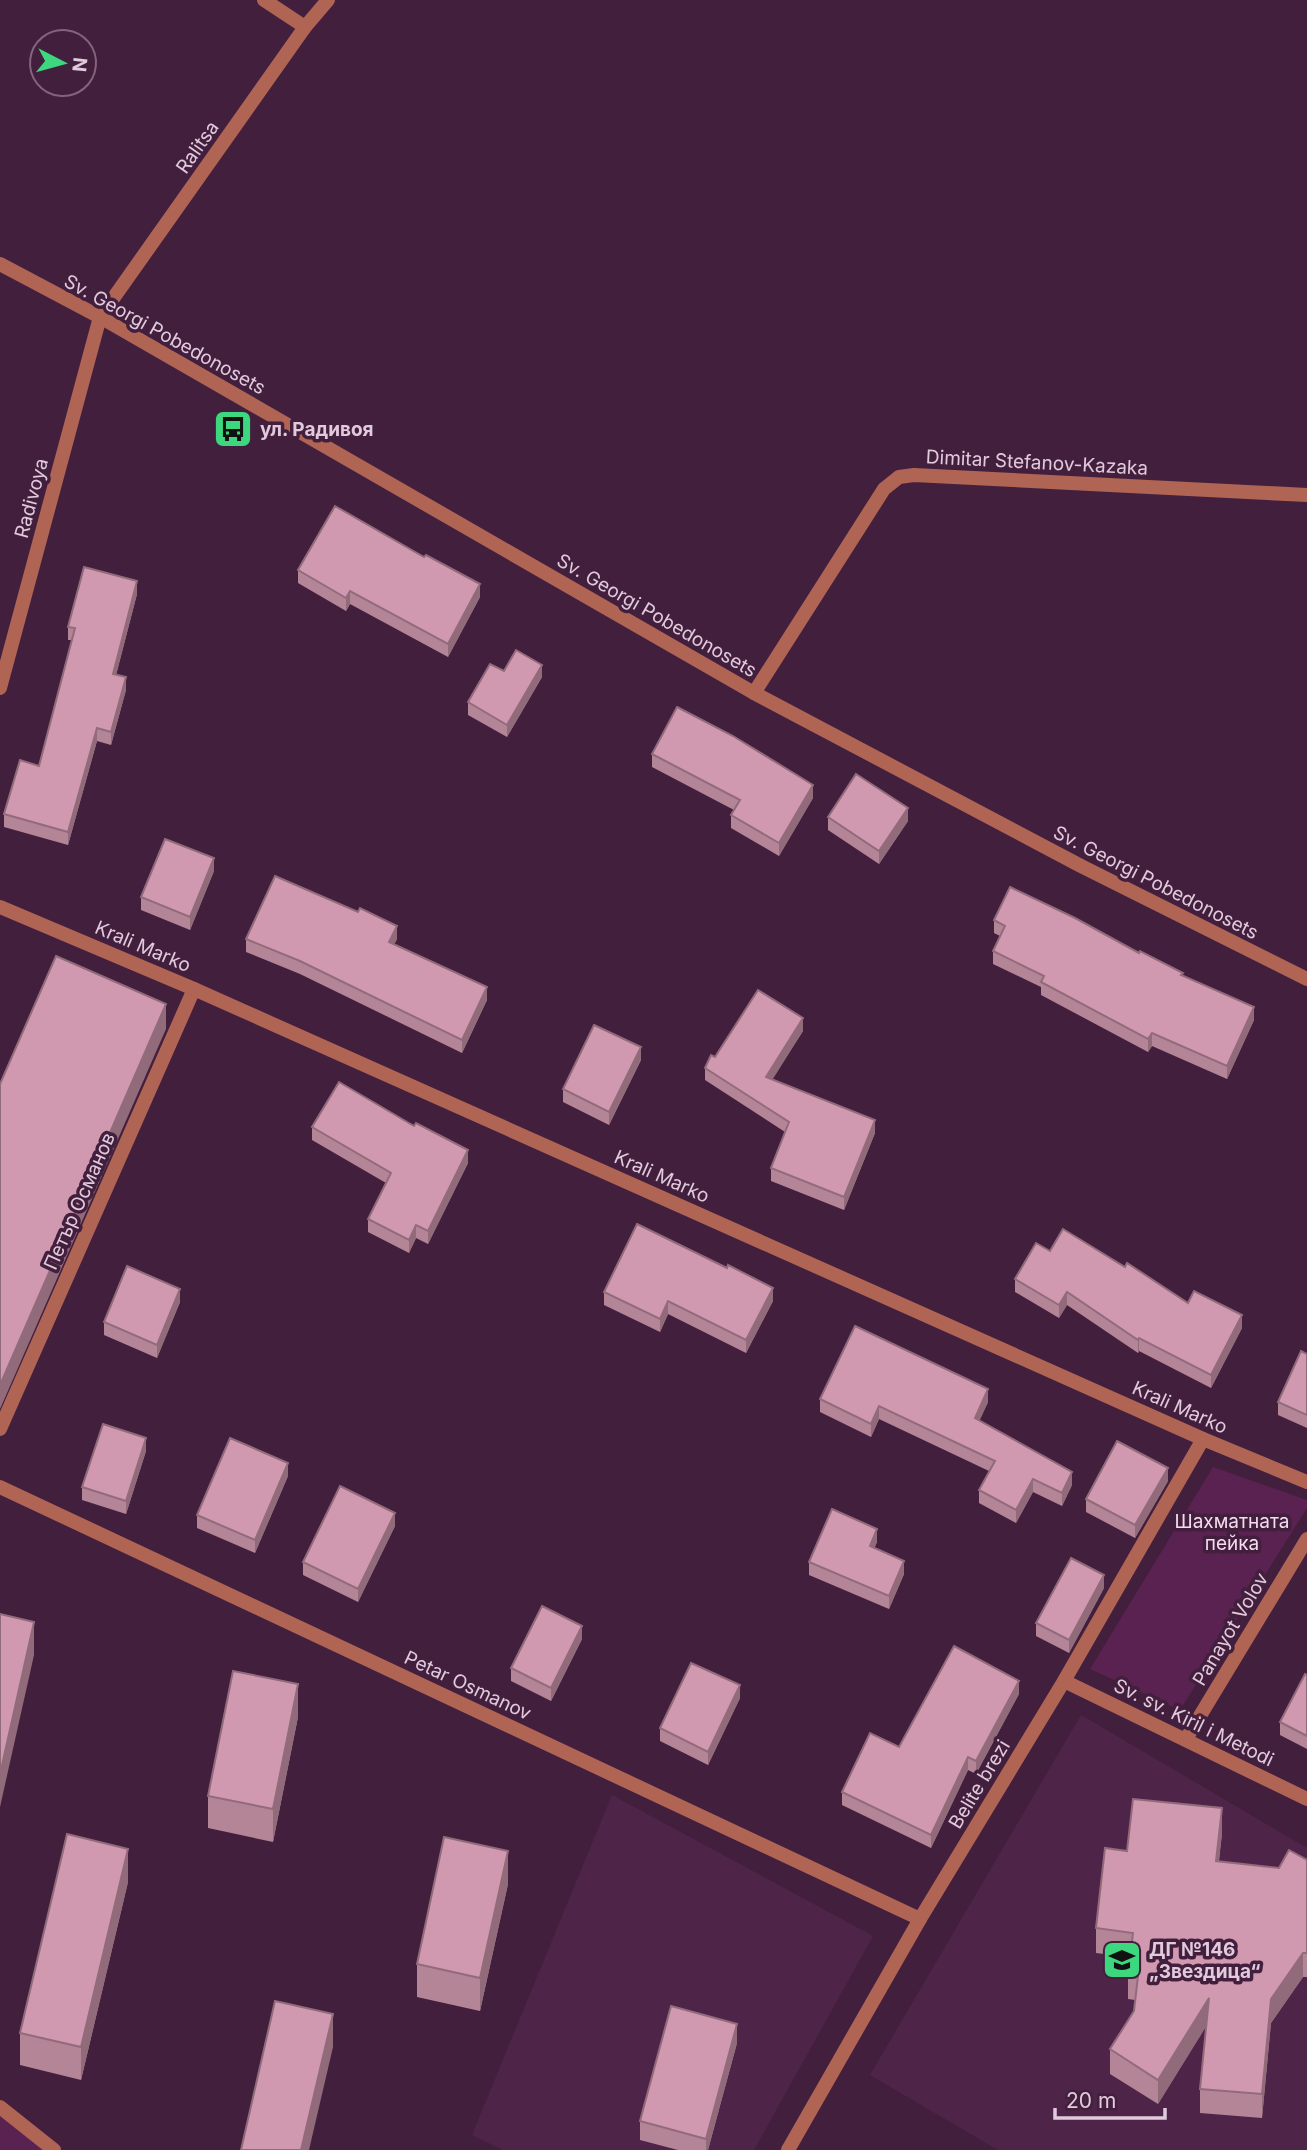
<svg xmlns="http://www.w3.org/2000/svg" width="1307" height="2150" font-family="Inter,sans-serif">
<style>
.built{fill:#4f2449}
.green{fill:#592251}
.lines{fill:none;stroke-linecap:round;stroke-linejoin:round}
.minor{stroke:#b06554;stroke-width:14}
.tertiary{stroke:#b06554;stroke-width:14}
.wall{fill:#b48497}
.shaded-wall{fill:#926b7b}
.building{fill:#d199b0;stroke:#926b7b;stroke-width:2}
.labels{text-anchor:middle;stroke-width:7;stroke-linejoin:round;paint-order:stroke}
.street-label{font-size:19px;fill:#e2cadd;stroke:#431f3e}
.poi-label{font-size:19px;font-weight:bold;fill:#e2cadd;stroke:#431f3e;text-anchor:start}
.park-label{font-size:19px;fill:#f5dbef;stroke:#431f3e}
</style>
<rect width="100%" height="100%" fill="#431f3e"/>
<g class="built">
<polygon points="1081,1715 1307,1848 1307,2150 998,2150 870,2075"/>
<polygon points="612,1795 873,1936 754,2150 503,2150 472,2135"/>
</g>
<g class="green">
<polygon points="1213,1467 1307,1500 1307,1508 1180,1710 1090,1669"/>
<polygon points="0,2107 54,2150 0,2150"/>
</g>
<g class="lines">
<g class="minor">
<polyline points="264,0 305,27"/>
<polyline points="328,0 305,27 100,317 754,693 1081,866 1307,979"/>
<polyline points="754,693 884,489 899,477 914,475 1307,495"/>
<polyline points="0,907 194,989 1203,1439 1307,1482"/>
<polyline points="0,1429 194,989"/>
<polyline points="0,1487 920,1919"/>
<polyline points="1064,1681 1307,1799"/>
<polyline points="1186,1739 1307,1539"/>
<polyline points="0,2107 54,2150"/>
<polyline points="788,2150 920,1919 1064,1681 1203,1439"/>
</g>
<polyline class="tertiary" points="0,264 100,317 0,688"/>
</g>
<g class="wall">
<polygon points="298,570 480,597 448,657 350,604 346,611 298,583"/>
<polygon points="137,594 116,675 126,690 111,745 97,741 68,845 4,827 4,814 39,766 72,640 68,640 68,627"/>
<polygon points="504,671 542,677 507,737 468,715 468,702"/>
<polygon points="652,754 813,798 779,856 731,828 731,815 734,810 652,767"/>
<polygon points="828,817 908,821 879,864 828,830"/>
<polygon points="214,871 190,930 141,910 141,897"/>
<polygon points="358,912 397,939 394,944 487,1000 462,1053 300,974 246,952 246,939"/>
<polygon points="994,920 1139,953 1183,975 1254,1020 1227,1079 1152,1046 1148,1052 1041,995 1041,987 993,964 993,951 1000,936 994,933"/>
<polygon points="803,1031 772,1079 875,1133 844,1210 771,1181 771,1168 785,1132 705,1080 705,1068 715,1057"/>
<polygon points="641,1060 609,1125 563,1102 563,1089"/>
<polygon points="312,1127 468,1163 428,1244 416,1238 409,1253 368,1232 368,1219 386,1183 312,1140"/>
<polygon points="1125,1267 1188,1303 1242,1328 1211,1388 1139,1351 1138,1353 1067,1305 1059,1318 1015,1292 1015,1279"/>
<polygon points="727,1268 773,1301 746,1353 668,1314 660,1332 604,1305 604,1292"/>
<polygon points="180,1302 157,1358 104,1335 104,1322"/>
<polygon points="1307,1354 1307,1428 1278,1415 1278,1402"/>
<polygon points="820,1399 988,1402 979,1421 1072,1485 1062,1506 1033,1492 1016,1523 979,1503 979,1490 989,1471 879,1419 871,1437 820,1412"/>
<polygon points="146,1451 126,1514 82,1500 82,1487"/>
<polygon points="288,1476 255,1553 197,1528 197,1515"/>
<polygon points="1168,1481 1135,1538 1086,1512 1086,1499"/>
<polygon points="395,1526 358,1602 303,1575 303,1562"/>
<polygon points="877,1542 874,1548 904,1574 889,1609 809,1575 809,1562"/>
<polygon points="1104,1588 1069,1653 1036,1636 1036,1623"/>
<polygon points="582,1639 551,1701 511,1681 511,1668"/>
<polygon points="1307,1675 1307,1749 1280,1735 1280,1722"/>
<polygon points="1019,1694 976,1774 968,1770 931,1848 842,1805 842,1792 899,1747"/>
<polygon points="740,1698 708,1765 660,1741 660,1728"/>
<polygon points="298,1717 273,1842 208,1828 208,1796"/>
<polygon points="1222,1833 1219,1861 1279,1868 1307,1860 1307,1977 1303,1977 1271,2023 1262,2118 1200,2113 1200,2089 1206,2026 1158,2104 1110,2074 1110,2049 1134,2011 1135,2000 1128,1999 1128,1975 1130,1957 1096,1953 1096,1928 1127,1851"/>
<polygon points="128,1882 81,2080 20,2065 20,2033"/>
<polygon points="508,1884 480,2011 417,1997 417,1964"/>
<polygon points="737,2043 708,2150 678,2150 640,2140 640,2121"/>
</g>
<g class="shaded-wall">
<polygon points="137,581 137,594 113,687 113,674"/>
<polygon points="480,584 480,597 448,657 448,644"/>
<polygon points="350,591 350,604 346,611 346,598"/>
<polygon points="542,665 542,677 507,737 507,725"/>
<polygon points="126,677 126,690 111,745 111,732"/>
<polygon points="97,728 97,741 68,845 68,832"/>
<polygon points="813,785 813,798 779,856 779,843"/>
<polygon points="908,808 908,821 879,864 879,851"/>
<polygon points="214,858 214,871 190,930 190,917"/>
<polygon points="397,926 397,939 389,955 389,942"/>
<polygon points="487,987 487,1000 462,1053 462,1040"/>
<polygon points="166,1004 166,1029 0,1409 0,1385"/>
<polygon points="1254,1007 1254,1020 1227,1079 1227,1066"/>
<polygon points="803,1018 803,1031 766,1090 766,1077"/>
<polygon points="1152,1033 1152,1046 1148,1052 1148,1039"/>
<polygon points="641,1047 641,1060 609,1125 609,1112"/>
<polygon points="875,1120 875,1133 844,1210 844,1197"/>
<polygon points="468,1150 468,1163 428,1244 428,1231"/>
<polygon points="416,1225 416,1238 409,1253 409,1240"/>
<polygon points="773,1288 773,1301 746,1353 746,1340"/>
<polygon points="180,1289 180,1302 157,1358 157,1345"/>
<polygon points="1067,1292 1067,1305 1059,1318 1059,1305"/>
<polygon points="668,1301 668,1314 660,1332 660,1319"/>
<polygon points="1242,1315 1242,1328 1211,1388 1211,1375"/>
<polygon points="1139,1338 1139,1351 1138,1353 1138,1340"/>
<polygon points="988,1389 988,1402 975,1431 975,1418"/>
<polygon points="879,1406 879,1419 871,1437 871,1424"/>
<polygon points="146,1438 146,1451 126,1514 126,1501"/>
<polygon points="288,1463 288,1476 255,1553 255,1540"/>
<polygon points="1168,1468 1168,1481 1135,1538 1135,1525"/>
<polygon points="1072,1472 1072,1485 1062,1506 1062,1493"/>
<polygon points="1033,1479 1033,1492 1016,1523 1016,1510"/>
<polygon points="395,1513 395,1526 358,1602 358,1589"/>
<polygon points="877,1529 877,1542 870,1559 870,1546"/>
<polygon points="904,1561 904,1574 889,1609 889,1596"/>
<polygon points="1104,1575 1104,1588 1069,1653 1069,1640"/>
<polygon points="34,1622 34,1655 0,1807 0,1774"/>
<polygon points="582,1626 582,1639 551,1701 551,1688"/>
<polygon points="1019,1681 1019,1694 976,1774 976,1761"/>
<polygon points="298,1684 298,1717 273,1842 273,1809"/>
<polygon points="740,1685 740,1698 708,1765 708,1752"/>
<polygon points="968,1757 968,1770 931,1848 931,1835"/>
<polygon points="1222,1808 1222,1833 1216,1885 1216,1861"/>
<polygon points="128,1849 128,1882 81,2080 81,2047"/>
<polygon points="508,1851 508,1884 480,2011 480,1978"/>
<polygon points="1303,1953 1303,1977 1271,2023 1262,2118 1262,2094 1271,1999"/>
<polygon points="1209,1998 1209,2022 1158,2104 1158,2080"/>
<polygon points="333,2014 333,2047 309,2150 301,2150"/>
<polygon points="737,2024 737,2043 708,2150 706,2150 706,2139"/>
</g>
<g class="building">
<polygon points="335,506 424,557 426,555 480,584 448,644 350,591 346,598 298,570"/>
<polygon points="84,567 137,581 113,674 126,677 111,732 97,728 68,832 4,814 20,760 39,766 75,628 68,627"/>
<polygon points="516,650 542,665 507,725 468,702 490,664 504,671"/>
<polygon points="677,707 733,736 813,785 779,843 731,815 740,800 652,754"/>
<polygon points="856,774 908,808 879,851 828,817"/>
<polygon points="165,839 214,858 190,917 141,897"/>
<polygon points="275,876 358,912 360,908 397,926 389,942 487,987 462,1040 300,961 246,939"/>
<polygon points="1010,887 1075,918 1139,953 1140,951 1183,973 1181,975 1254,1007 1227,1066 1152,1033 1148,1039 1041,982 1044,976 993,951 1005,926 994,920"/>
<polygon points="56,956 166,1004 0,1385 0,1084"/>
<polygon points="758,990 803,1018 766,1077 875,1120 844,1197 771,1168 789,1122 705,1068 711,1055 715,1057"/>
<polygon points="594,1025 641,1047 609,1112 563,1089"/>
<polygon points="339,1082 414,1126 416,1123 468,1150 428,1231 416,1225 409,1240 368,1219 391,1173 312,1127"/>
<polygon points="637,1224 727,1268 728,1265 773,1288 746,1340 668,1301 660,1319 604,1292"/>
<polygon points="1063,1229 1125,1267 1127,1263 1188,1303 1194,1291 1242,1315 1211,1375 1139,1338 1138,1340 1067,1292 1059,1305 1015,1279 1036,1243 1050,1251"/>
<polygon points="127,1266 180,1289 157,1345 104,1322"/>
<polygon points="855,1326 988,1389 975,1418 1072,1472 1062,1493 1033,1479 1016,1510 979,1490 995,1461 879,1406 871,1424 820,1399"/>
<polygon points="1301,1351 1307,1354 1307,1415 1278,1402"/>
<polygon points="103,1424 146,1438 126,1501 82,1487"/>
<polygon points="230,1438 288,1463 255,1540 197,1515"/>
<polygon points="1117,1441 1168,1468 1135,1525 1086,1499"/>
<polygon points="340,1486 395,1513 358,1589 303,1562"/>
<polygon points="832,1509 877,1529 870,1546 904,1561 889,1596 809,1562"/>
<polygon points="1071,1558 1104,1575 1069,1640 1036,1623"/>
<polygon points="542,1606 582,1626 551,1688 511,1668"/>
<polygon points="0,1614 34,1622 0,1774"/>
<polygon points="954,1646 1019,1681 976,1761 968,1757 931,1835 842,1792 870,1733 899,1747"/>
<polygon points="691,1663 740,1685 708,1752 660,1728"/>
<polygon points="233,1671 298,1684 273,1809 208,1796"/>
<polygon points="1305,1674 1307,1675 1307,1736 1280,1722"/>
<polygon points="1133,1799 1222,1808 1216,1861 1279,1868 1289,1850 1307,1860 1307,1953 1303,1953 1271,1999 1262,2094 1200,2089 1209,1998 1158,2080 1110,2049 1134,2011 1138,1976 1128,1975 1133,1933 1096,1928 1105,1848 1127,1851"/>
<polygon points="67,1834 128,1849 81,2047 20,2033"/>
<polygon points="444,1837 508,1851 480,1978 417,1964"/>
<polygon points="275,2001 333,2014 301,2150 241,2150"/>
<polygon points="671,2006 737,2024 706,2139 640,2121"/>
</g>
<defs>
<g id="bus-square" transform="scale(2.0125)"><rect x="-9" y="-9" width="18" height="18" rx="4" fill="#3cd77e" stroke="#431f3e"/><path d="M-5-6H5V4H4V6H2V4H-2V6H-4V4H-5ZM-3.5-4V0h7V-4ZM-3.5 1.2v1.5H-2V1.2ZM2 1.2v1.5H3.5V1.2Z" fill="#111"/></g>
<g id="school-square" transform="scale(2.0125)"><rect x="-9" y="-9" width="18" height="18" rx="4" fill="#3cd77e" stroke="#431f3e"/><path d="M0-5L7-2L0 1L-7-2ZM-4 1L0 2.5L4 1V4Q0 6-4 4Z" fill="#111"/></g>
</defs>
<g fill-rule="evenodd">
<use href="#bus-square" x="233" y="429"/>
<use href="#school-square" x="1122" y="1960"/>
</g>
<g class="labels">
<g class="street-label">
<text transform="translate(197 147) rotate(-55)" y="7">Ralitsa</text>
<text transform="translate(165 334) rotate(29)" y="7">Sv. Georgi Pobedonosets</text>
<text transform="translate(1037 462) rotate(3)" y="7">Dimitar Stefanov-Kazaka</text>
<text transform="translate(31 498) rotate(-75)" y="7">Radivoya</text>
<text transform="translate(657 615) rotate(30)" y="7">Sv. Georgi Pobedonosets</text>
<text transform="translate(1156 882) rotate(27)" y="7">Sv. Georgi Pobedonosets</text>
<text transform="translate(143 946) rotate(23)" y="7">Krali Marko</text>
<text transform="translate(662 1176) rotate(24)" y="7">Krali Marko</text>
<text transform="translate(79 1201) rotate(-66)" y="7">Петър Османов</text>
<text transform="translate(1180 1407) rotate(24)" y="7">Krali Marko</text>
<text transform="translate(1230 1629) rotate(-59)" y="7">Panayot Volov</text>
<text transform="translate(468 1685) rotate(25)" y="7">Petar Osmanov</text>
<text transform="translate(1194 1722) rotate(26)" y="7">Sv. sv. Kiril i Metodi</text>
<text transform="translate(979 1784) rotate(-59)" y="7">Belite brezi</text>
</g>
<g class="poi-label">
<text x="260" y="436">ул. Радивоя</text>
<text x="1149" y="1956">ДГ №146<tspan x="1149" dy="22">„Звездица“</tspan></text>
</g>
<g class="park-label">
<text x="1232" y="1528">Шахматната<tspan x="1232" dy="22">пейка</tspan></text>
</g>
</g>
<g transform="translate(63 63) rotate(96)"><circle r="33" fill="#431f3e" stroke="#83637e" stroke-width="2"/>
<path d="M0-5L12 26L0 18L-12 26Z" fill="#3cd77e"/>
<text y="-10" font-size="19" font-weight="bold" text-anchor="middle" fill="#e2cadd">N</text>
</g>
<path d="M1055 2108v10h110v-10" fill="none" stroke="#e2cadd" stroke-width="3.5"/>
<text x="1066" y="2108" font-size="21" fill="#e2cadd" stroke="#431f3e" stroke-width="5" paint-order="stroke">20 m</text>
</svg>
